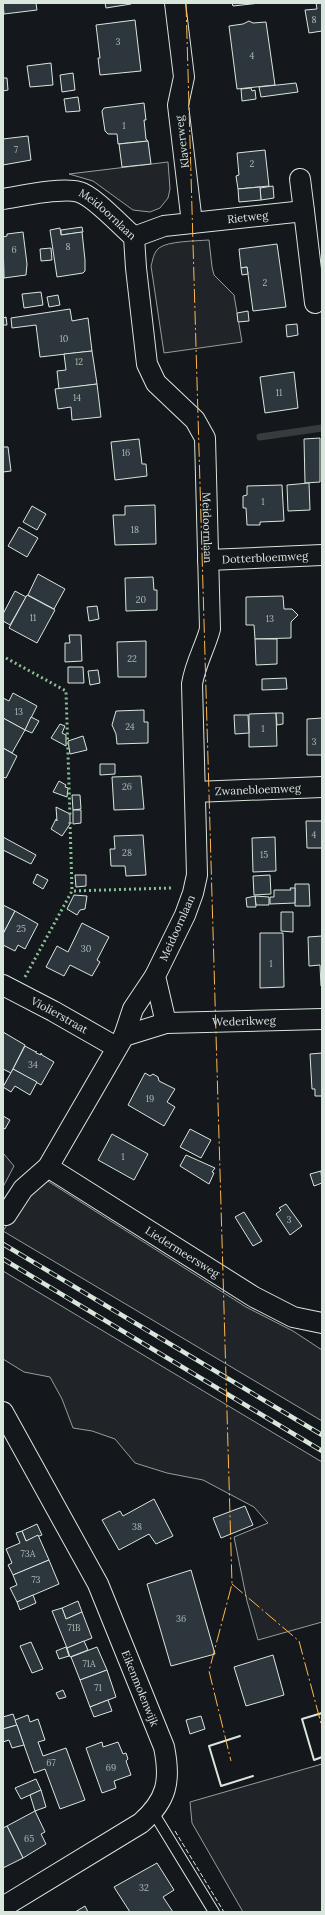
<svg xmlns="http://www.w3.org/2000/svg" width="325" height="1915" font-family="Lora,serif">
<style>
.green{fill:#202428;stroke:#939e99}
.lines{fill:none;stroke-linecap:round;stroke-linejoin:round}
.stream{stroke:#363b3e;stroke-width:7}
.building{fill:#2c363c;stroke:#d8e6dc}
.service-casing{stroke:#d8e6dc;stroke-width:12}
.minor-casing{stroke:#d8e6dc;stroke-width:22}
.service{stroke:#14181c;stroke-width:10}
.minor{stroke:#14181c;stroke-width:20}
.rail-casing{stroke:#d8e6dc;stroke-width:4.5}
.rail{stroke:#14181c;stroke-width:3;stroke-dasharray:9;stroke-linecap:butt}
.hedge{stroke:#8ac095;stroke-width:3;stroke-dasharray:2 3;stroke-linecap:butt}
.fence{stroke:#d8e6dc;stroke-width:1;stroke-dasharray:5 2;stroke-linecap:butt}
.wall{stroke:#d8e6dc;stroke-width:2}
.power{stroke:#ffb74d;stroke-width:1;stroke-dasharray:14 3 2 3;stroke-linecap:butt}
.labels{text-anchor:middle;stroke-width:3;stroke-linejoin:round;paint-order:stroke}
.number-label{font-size:9px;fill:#adbab4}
.street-label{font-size:11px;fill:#d8e6dc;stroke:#14181c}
</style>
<rect width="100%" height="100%" fill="#14181c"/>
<g class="green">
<polygon points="168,162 170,189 168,198 160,208 150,212 133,210 93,181 69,174"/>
<path d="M209,240L212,267L214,275L234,295L242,342L164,353L151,266C153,260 153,253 159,248C168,241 196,241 209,240Z"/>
<polygon points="3,1153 14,1166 3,1187"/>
<polygon points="43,1178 246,1307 293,1331 322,1350 322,1421 3,1231 28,1193"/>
<polygon points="3,1271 322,1462 322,1622 258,1640 247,1601 234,1537 268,1523 254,1507 203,1480 167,1473 135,1463 115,1439 92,1431 73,1428 62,1399 50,1377 24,1372 3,1359"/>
<polygon points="322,1764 322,1912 243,1912 192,1823 190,1802"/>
</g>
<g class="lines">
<polyline class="stream" points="260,437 322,428"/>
</g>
<g class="building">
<polygon points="3,3 36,3 37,10 4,14"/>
<polygon points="105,3 130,3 131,4 106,8"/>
<polygon points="232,3 260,3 233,6"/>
<polygon points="316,3 322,3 322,31 309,33 305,10 317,9"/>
<polygon points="135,20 141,71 100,75 98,58 100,58 96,25"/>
<polygon points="249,21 253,23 266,22 275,85 237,89 229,26 243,24"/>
<polygon points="51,63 53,85 30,87 27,66"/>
<polygon points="73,73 75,90 62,92 60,75"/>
<polygon points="3,78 7,78 8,90 3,91"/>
<polygon points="296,83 298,92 261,97 259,87"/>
<polygon points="251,88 252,91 255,90 256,99 242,101 241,89"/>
<polygon points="78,97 80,111 66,112 64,99"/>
<polygon points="144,103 146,120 144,120 146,139 148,141 118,144 117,134 108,134 105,131 102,111 104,108"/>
<polygon points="28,136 31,160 3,165 3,139"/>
<polygon points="148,141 151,164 122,167 119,144"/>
<polygon points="265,150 269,186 238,189 236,176 239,175 237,153"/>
<polygon points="273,186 274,198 261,200 260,188"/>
<polygon points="260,187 261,200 239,202 238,189"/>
<polygon points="82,227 83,232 61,235 61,230"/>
<polygon points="60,228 61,235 82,232 85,260 85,271 83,273 57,277 50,230"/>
<polygon points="23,232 27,264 26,275 4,278 3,237 7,236 7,234"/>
<polygon points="277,244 286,307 253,311 247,267 241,268 239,249"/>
<polygon points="51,248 52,260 41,261 40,249"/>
<polygon points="247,267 248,274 242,275 241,268"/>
<polygon points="41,292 43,305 24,308 22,294"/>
<polygon points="58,295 60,305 49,307 47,297"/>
<polygon points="70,309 72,321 88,318 92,351 40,357 36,325 12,328 11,318"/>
<polygon points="248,311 249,321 238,322 237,313"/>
<polygon points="6,317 7,325 3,325 3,318"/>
<polygon points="297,324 298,335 287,337 286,325"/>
<polygon points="92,351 97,384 59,389 57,371 66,370 64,354"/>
<polygon points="294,372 298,408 265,413 260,377"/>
<polygon points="97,384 101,417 72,420 71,407 58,409 55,389"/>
<polygon points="320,438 320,482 305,483 304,439"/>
<polygon points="139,439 142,464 146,464 147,476 115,480 111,442"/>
<polygon points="3,447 8,447 11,471 3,472"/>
<polygon points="309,483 310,510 288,511 287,485"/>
<polygon points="282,485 284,521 260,522 260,525 247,525 246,508 243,508 243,496 247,495 247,486"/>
<polygon points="155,505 156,544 115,545 113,515 125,515 125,506"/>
<polygon points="32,506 46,514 37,530 23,522"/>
<polygon points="19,527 38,538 27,557 8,546"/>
<polygon points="38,574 65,589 54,609 28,595"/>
<polygon points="153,577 154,590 157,590 157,610 126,611 125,578"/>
<polygon points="15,591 26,597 10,625 3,621 3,614"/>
<polygon points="27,595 55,610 37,643 9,628"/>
<polygon points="283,596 284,609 292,609 298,615 291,622 291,638 255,639 254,625 246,625 246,597"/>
<polygon points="97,606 99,619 89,621 87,607"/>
<polygon points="69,635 81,635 82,661 65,662 65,643 70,643"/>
<polygon points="255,639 277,639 277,664 256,665"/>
<polygon points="146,641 146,677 118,677 117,642"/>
<polygon points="68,667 83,667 84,683 68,683"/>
<polygon points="98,670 100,683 90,685 88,671"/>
<polygon points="286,678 287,689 262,690 262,679"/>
<polygon points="13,693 37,706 25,730 3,718 3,698 9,701"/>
<polygon points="144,710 144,722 148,722 148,743 117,744 116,734 112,725 116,711"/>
<polygon points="276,713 277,746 249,747 249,714"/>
<polygon points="276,713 283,713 283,724 277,725"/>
<polygon points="234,715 248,715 249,733 235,734"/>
<polygon points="31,717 39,721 32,733 25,730"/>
<polygon points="3,718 25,730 12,753 3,748"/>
<polygon points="322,718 322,755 307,755 307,719"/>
<polygon points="60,724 65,726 62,733 66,735 66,746 51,738"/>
<polygon points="83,736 87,750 70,754 68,741"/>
<polygon points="3,748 17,756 6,778 3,777"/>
<polygon points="100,764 115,764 115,774 100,775"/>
<polygon points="141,776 144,809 114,810 112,777"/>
<polygon points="59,781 66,785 65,787 68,788 67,797 53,792"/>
<polygon points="72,795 80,795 81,809 73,810"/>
<polygon points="56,807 70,814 70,824 62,836 51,829 56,819 57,821"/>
<polygon points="73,810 81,810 81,823 73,824"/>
<polygon points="306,821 322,821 322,848 307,848"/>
<polygon points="143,835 146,875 126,876 125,866 111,866 110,849 115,849 114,836"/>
<polygon points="3,837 36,855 31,864 3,850"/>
<polygon points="275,837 276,871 253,872 252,838"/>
<polygon points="37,874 48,880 43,889 33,883"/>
<polygon points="75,875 86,875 86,886 76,887"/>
<polygon points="270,875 271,894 254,895 253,876"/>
<polygon points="295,884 309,884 310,906 295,906"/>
<polygon points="290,888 295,888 295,903 270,904 270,897 274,897 274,890 291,890"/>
<polygon points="74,895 87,896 85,909 80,910 77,915 67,909"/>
<polygon points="255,896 269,897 269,905 256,905"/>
<polygon points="255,896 256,907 247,907 246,898"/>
<polygon points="3,905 15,911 3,934"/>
<polygon points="15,911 38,924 25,949 18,945 15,951 3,945 3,934"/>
<polygon points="281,912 293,912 293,932 281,931"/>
<polygon points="82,923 109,937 97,960 100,962 92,976 70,965 64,976 46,967 57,946 68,952"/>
<polygon points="260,933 283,933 284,987 260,988"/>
<polygon points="322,936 322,986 321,986 320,965 309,966 308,937"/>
<polygon points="3,1032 25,1045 11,1073 3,1069"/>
<polygon points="25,1046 36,1052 36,1051 36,1053 41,1055 41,1053 42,1055 54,1062 41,1085 13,1069"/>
<polygon points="322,1053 322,1096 315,1096 315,1089 312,1089 310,1054"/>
<polygon points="13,1069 37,1082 30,1095 15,1086 11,1092 3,1087"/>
<polygon points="145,1073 150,1076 153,1074 158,1077 159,1081 175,1089 167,1102 175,1107 164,1126 128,1105"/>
<polygon points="3,1116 10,1120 5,1129 3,1128"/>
<polygon points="190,1129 211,1140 201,1158 180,1147"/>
<polygon points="112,1134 148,1154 134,1180 98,1160"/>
<polygon points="186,1155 215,1168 212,1172 214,1173 209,1184 180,1166"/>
<polygon points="321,1171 322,1183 314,1186 310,1174"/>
<polygon points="286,1204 302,1226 290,1235 276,1214 281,1210 279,1208"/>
<polygon points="244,1212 262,1241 253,1246 235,1217"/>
<polygon points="154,1499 173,1536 156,1544 149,1534 119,1550 102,1520 120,1511 123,1516"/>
<polygon points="245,1506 253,1525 221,1538 213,1518"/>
<polygon points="37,1524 42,1535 26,1541 22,1531"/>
<polygon points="22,1531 26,1541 38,1535 49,1560 13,1575 8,1565 12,1563 6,1549 20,1543 16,1533"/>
<polygon points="49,1560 59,1584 17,1602 10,1588 17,1585 13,1575"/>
<polygon points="191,1570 215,1654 171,1666 147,1584"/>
<polygon points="33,1595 36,1603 20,1610 17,1602"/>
<polygon points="78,1601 82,1612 66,1619 62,1608"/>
<polygon points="62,1608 66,1619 82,1612 92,1638 67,1648 52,1611"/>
<polygon points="84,1641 88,1650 70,1657 67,1648"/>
<polygon points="31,1642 43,1669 32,1673 20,1646"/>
<polygon points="66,1647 69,1656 59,1659 56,1651"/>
<polygon points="97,1647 107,1670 80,1680 71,1657"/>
<polygon points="273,1655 284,1695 246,1706 234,1667"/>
<polygon points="107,1670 116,1697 90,1707 80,1680"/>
<polygon points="63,1690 66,1697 59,1699 56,1693"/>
<polygon points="108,1700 112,1711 94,1717 90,1707"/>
<polygon points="13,1714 17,1725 3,1729 3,1717"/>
<polygon points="28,1715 30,1722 38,1719 45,1740 38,1742 43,1756 66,1748 85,1800 60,1809 45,1769 34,1773 15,1720"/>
<polygon points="201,1716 205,1729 190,1734 186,1720"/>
<polygon points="17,1725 24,1745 12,1748 9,1740 3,1742 3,1729"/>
<polygon points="102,1742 103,1747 118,1742 123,1754 126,1753 128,1759 126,1761 131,1775 114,1781 116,1788 102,1793 86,1748"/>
<polygon points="36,1779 41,1790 21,1799 15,1788"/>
<polygon points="41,1790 46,1807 35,1811 30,1795"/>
<polygon points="35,1811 45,1832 41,1834 46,1844 23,1858 7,1826"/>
<polygon points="7,1826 23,1858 3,1868 3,1828"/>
<polygon points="157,1863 174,1890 163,1897 173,1912 130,1912 114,1887"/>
<polygon points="85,1906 88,1912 75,1912"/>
</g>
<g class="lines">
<g class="service-casing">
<polyline id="service" points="153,1812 214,1912"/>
</g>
<g class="minor-casing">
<g id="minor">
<polyline points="300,179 304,211"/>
<path id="s1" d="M3,199C22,196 62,187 79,192C94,196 121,226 134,237L136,268L147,364L156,383L195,420L205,438L210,629C205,648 195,664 192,684L197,875L193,893L185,915L155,976L166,1023L124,1036L48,1167L23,1189L6,1215"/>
<path id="s2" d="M192,223L304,211L315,303"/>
<polyline points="134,237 164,226 192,223 178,105 184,77 175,3"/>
<path id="s3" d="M208,560L322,555"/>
<path id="s4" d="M195,792L322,787"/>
<path id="s5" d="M3,985L53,1011L116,1047"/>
<path id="s6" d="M166,1023L322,1019"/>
<polyline points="124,1036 133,1009 155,976"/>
<path id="s7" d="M48,1167L254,1297L293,1317L322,1323"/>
<path id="s8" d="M3,1412L98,1584L164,1747C171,1781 167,1800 141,1823L3,1907"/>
</g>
</g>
<use href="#service" class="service"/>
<use href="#minor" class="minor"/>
<g class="rail-casing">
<g id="rail">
<polyline points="3,1244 322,1435"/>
<polyline points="3,1259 322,1451"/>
</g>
</g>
<use href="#rail" class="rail"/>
<g class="hedge">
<polyline points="6,658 66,691 70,817"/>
<polyline points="70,822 72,891"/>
<polyline points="25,977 72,891 171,888"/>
</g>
<polyline class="fence" points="175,1831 224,1912"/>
<g class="wall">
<polyline points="322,1713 302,1719 314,1760 322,1757"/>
<polyline points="240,1736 209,1746 221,1786 253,1776"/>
</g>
<g class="power">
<polyline points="186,3 232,1584 209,1671 231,1761"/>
<polyline points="232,1584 299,1641 322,1727"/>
</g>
</g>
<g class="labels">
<g class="number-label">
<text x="314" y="23">8</text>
<text x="118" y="45">3</text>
<text x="252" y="59">4</text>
<text x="124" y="129">1</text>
<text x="16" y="153">7</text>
<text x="252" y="167">2</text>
<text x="68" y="250">8</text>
<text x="14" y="253">6</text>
<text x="265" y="286">2</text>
<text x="64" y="342">10</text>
<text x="79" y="365">12</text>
<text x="279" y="396">11</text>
<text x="77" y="401">14</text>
<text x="126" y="456">16</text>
<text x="263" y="505">1</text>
<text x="135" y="533">18</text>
<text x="141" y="603">20</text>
<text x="33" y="621">11</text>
<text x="270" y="622">13</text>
<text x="132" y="662">22</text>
<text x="19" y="715">13</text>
<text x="130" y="730">24</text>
<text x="263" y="732">1</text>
<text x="314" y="745">3</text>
<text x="127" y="790">26</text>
<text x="314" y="838">4</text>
<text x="127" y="856">28</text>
<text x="264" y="858">15</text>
<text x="21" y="932">25</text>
<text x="86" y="952">30</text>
<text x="271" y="967">1</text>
<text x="33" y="1068">34</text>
<text x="150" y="1102">19</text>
<text x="123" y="1160">1</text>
<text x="289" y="1223">3</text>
<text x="137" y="1530">38</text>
<text x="28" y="1557">73A</text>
<text x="36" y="1583">73</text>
<text x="181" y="1622">36</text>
<text x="74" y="1631">71B</text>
<text x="89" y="1667">71A</text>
<text x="98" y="1691">71</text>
<text x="51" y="1766">67</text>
<text x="111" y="1771">69</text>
<text x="29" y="1842">65</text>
<text x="144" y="1891">32</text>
</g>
<g class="street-label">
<text transform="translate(182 142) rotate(-97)" y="4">Klaverweg</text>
<text dy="4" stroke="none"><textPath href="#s1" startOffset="113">Meidoornlaan</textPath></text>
<text dy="4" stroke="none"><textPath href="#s2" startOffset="56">Rietweg</textPath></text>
<text dy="4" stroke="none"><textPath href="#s1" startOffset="461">Meidoornlaan</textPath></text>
<text dy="4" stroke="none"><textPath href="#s3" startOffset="57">Dotterbloemweg</textPath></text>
<text dy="4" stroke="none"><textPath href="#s4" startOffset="63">Zwanebloemweg</textPath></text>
<text transform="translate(177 928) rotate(-66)" y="4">Meidoornlaan</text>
<text dy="4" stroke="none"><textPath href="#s5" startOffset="64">Violierstraat</textPath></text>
<text dy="4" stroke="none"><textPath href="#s6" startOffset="78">Wederikweg</textPath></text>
<text dy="4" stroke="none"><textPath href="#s7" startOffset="159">Liedermeersweg</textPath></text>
<text dy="4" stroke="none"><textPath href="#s8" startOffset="309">Eikenmolenwijk</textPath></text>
</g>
</g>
<rect width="325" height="1915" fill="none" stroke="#d8e6dc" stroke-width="8"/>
</svg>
